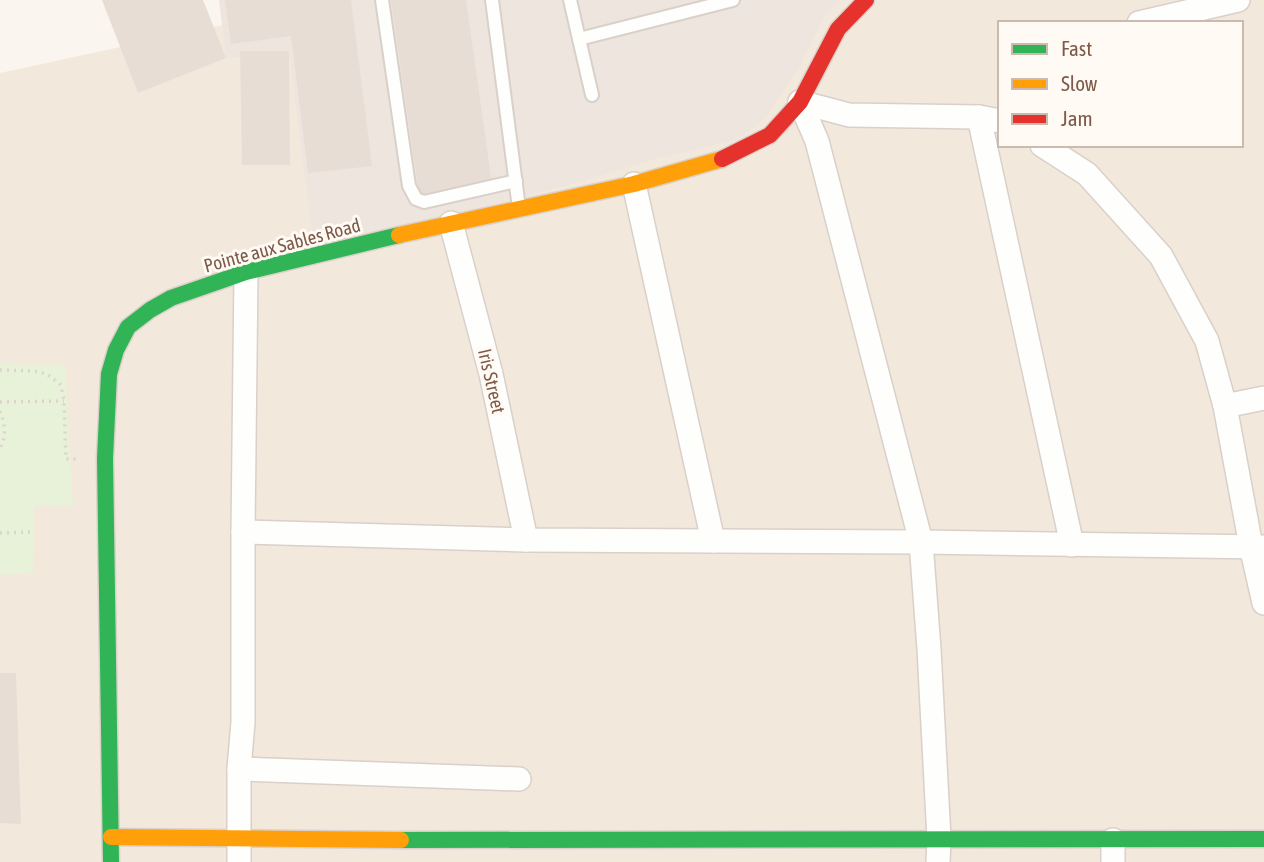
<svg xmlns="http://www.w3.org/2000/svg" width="1264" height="862" font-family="'Asap Condensed',sans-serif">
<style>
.residential{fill:#f3e8dc;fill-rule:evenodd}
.industrial{fill:#ede5de}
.green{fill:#e7f2d8}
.building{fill:#e7ddd5}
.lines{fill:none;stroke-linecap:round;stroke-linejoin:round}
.lane-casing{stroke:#d9d0ca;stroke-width:16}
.street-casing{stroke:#d9d0ca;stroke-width:26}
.fast-casing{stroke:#dad1ca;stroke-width:19}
.slow-casing{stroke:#dad1ca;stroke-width:19}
.jam-casing{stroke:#dad1ca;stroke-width:19}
.path{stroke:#ddd4ce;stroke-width:3.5;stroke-dasharray:2 5;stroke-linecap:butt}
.lane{stroke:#fefefc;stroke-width:12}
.street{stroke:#fefefc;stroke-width:23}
.fast{stroke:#30b455;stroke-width:16}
.slow{stroke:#ff9f0a;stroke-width:16}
.jam{stroke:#e5322d;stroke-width:16}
.labels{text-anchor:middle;stroke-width:6;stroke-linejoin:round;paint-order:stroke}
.street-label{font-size:19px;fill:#7d5a49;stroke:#fffaf3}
</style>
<rect width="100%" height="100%" fill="#faf5ee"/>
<path class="residential" d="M338,0H1264V862H0V73ZM1000,23H1241V145H1000Z"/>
<polygon class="industrial" points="219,0 841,0 825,16 799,67 765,118 737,140 658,158 588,180 314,249 289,51 226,58"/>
<polygon class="green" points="0,364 65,365 73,505 34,505 33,573 0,575"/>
<g class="building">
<polygon points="102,0 203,0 226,58 138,93"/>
<polygon points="225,0 351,0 372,166 308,173 291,36 231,44"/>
<polygon points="391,0 466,0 492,185 419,195"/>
<polygon points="240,51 289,51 290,165 242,165"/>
<polygon points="0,673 16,673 21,824 0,823"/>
</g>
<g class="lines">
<g class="lane-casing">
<g id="lane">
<polyline points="382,0 409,186 416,199 424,202 516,181"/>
<polyline points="492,0 519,208"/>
<polyline points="570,0 592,95"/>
<polyline points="579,39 733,0"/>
</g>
</g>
<g class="street-casing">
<g id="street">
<polyline points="1139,23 1238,0"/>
<polyline points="800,102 817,141 921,542 929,649 939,839 938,862"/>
<polyline points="800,102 849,115 979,117 1000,121"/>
<polyline points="979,117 1072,545"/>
<polyline points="1042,145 1087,174 1161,256 1207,341 1225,406 1251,546 1264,603"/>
<polyline points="634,184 713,541"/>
<polyline points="451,223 491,374 526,540"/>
<polyline points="1225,406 1264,398"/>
<polyline points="243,532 526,540 921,542 1264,547"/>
<polyline points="239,769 519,779"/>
<polyline points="1113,840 1113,862"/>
<polyline points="239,862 239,769 243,722 243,532 246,272"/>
</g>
</g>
<g class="fast-casing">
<g id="fast">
<polyline points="401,840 1264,839"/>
<polyline points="111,862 105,458 109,374 116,350 128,327 150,310 171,298 246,272 399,235"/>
</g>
</g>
<g class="slow-casing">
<g id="slow">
<polyline points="399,235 634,184 722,159"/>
<polyline points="111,837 401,840"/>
</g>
</g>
<g class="jam-casing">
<polyline id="jam" points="722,159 770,135 800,102 838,29 866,0"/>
</g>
<g class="path">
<polyline points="0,370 34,371 47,374 61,385 64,401 66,459 78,459"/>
<polyline points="0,402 64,401"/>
<path d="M0,411C5,424 7,435 0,448"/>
<polyline points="0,533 33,532"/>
</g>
<use href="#lane" class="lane"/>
<use href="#street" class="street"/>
<use href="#fast" class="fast"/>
<use href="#slow" class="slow"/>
<use href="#jam" class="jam"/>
</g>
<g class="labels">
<g class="street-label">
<text transform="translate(282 245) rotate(-15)" y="7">Pointe aux Sables Road</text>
<text transform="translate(492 381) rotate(77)" y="7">Iris Street</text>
</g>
</g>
<rect x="998" y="21" width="245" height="126" fill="#fffaf3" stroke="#cbbaaf" stroke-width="2"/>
<rect x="1012" y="44" width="35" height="10" fill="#30b455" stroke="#cbbaaf" stroke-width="2"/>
<text x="1061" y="56" font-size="21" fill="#7d5a49">Fast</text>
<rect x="1012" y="79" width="35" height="10" fill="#ff9f0a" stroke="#cbbaaf" stroke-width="2"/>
<text x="1061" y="91" font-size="21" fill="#7d5a49">Slow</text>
<rect x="1012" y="114" width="35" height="10" fill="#e5322d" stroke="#cbbaaf" stroke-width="2"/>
<text x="1061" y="126" font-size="21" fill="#7d5a49">Jam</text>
</svg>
